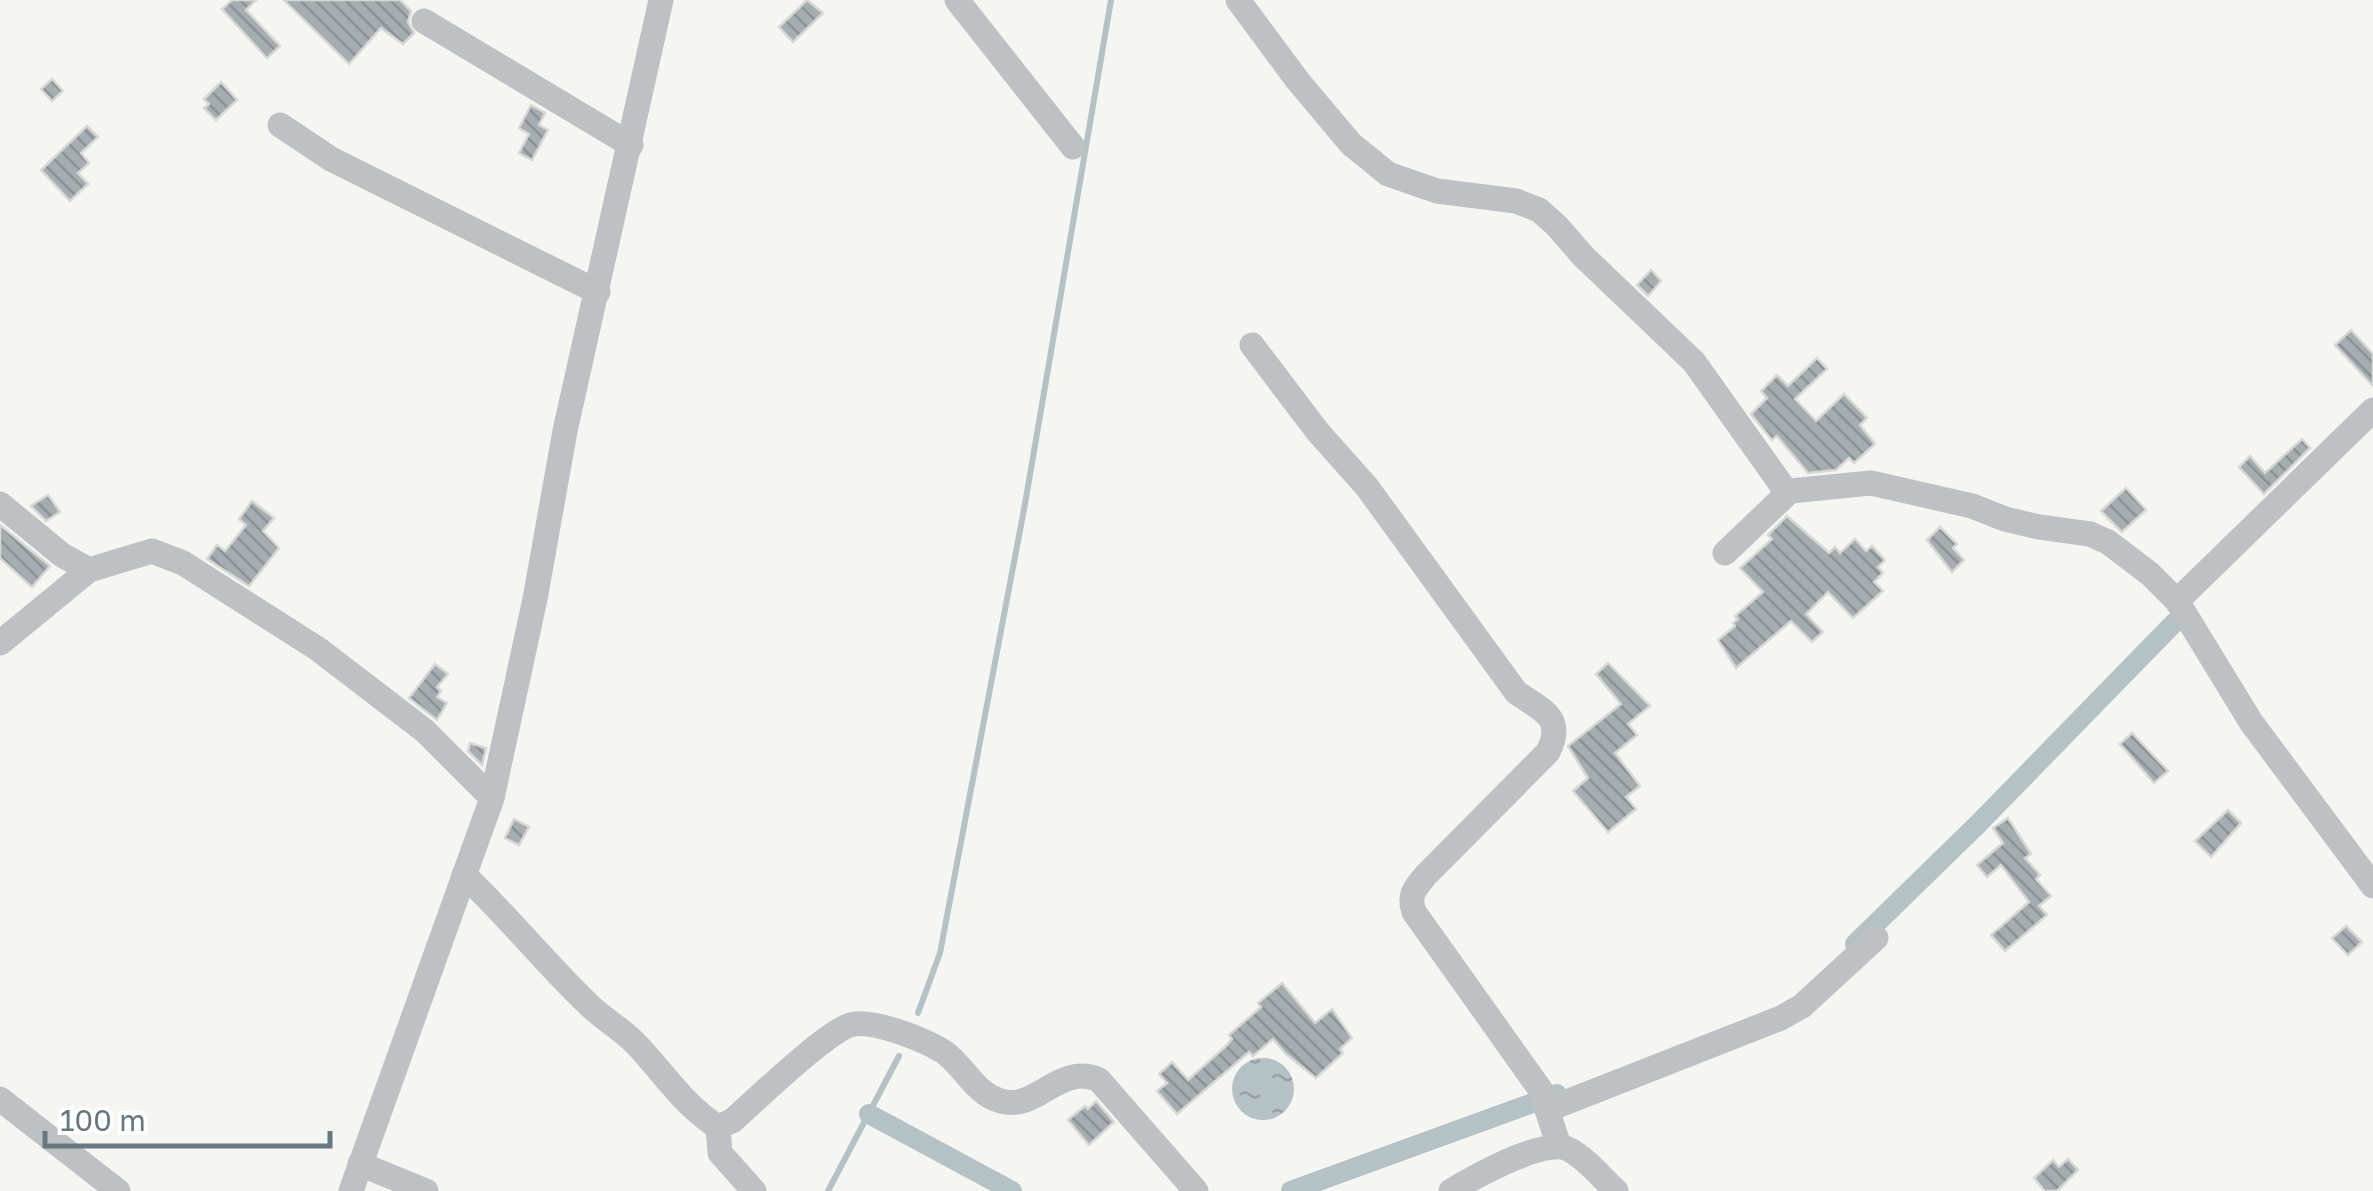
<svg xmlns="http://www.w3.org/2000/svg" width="2373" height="1191" font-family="'Golos Text',sans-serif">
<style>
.water{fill:url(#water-ripples)}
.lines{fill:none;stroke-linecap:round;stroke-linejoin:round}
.stream{stroke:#b5c2c5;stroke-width:6}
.canal{stroke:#b5c2c5;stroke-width:20}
.building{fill:url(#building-back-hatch);stroke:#d7d7d5;stroke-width:2.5}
.minor{stroke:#bdc1c4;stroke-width:25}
</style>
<defs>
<pattern id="water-ripples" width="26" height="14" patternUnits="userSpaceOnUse" patternTransform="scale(2.5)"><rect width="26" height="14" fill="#b5c2c5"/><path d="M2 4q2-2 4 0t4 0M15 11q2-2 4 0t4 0" fill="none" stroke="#97a2a5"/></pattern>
<pattern id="building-back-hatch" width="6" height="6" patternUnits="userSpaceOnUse" patternTransform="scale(2.5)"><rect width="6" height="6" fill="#a5adb1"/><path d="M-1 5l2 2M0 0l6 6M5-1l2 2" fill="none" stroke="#8a9295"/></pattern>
</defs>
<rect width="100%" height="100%" fill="#f5f5f2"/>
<circle class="water" cx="1263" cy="1089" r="31"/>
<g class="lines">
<g class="stream">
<polyline points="918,1013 940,953 1025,504 1111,0"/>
<polyline points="828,1191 899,1056"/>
</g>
<g class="canal">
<polyline points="1855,944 1978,824 2174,623"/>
<polyline points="869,1114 1012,1191"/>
<polyline points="1291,1191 1557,1094"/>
</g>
</g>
<g class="building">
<polygon points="232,0 256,0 246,10 280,46 267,58 222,9"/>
<polygon points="284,0 400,0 411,11 408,22 414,33 403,44 381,28 349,64"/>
<polygon points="807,0 823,13 793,42 779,27"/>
<polygon points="52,79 63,91 52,101 41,89"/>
<polygon points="221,82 237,100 216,120 204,108 209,104 204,99"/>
<polygon points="531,105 545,113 539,125 548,130 532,160 519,153 529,134 519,128"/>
<polygon points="87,126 98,137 81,153 89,163 78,173 88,184 70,201 41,170"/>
<polygon points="1651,270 1661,281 1648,296 1637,285"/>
<polygon points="2351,330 2373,354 2373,386 2335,345"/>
<polygon points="1817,358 1827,369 1795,399 1816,421 1844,394 1867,418 1860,425 1875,444 1854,463 1849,458 1836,470 1808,473 1777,436 1772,440 1751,414 1767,398 1761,391 1777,375 1788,386"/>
<polygon points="2302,439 2310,448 2264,494 2239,467 2250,456 2265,473"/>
<polygon points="2126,488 2146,510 2122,532 2101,511"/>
<polygon points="48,495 60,512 46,521 31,506"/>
<polygon points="252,501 274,518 263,531 279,548 249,586 207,559 217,545 225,551 246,525 239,519"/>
<polygon points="1787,516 1829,553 1835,547 1840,553 1855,539 1866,551 1872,546 1885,560 1878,567 1883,573 1874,582 1883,591 1853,618 1828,592 1806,614 1823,632 1812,642 1791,621 1736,668 1718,640 1735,626 1733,623 1738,619 1735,616 1763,592 1740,568 1772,539 1768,535"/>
<polygon points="0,525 50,566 32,587 0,558"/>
<polygon points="1940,527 1957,544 1953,548 1964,560 1952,572 1927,540"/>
<polygon points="1608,663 1650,706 1628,724 1637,735 1615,753 1640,786 1626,797 1636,809 1608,832 1573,791 1588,778 1568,746 1621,704 1596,674"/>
<polygon points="435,664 448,674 437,687 441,691 437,697 447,703 437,720 409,698"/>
<polygon points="2132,733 2168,771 2154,783 2120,744"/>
<polygon points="470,743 486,748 482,765 468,751"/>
<polygon points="2228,810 2241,823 2211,857 2195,841"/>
<polygon points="2008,818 2031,854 2025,858 2040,875 2036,879 2051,896 2039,906 2047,915 2005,951 1991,935 2029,902 2001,865 1987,877 1977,865 2003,843 1993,828"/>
<polygon points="514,819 529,827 519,845 505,838"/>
<polygon points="2346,926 2362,942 2348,955 2332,938"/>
<polygon points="1282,983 1315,1023 1332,1009 1352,1038 1340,1049 1343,1053 1316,1078 1286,1054 1273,1039 1253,1056 1249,1052 1177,1114 1157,1091 1167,1083 1159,1074 1172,1062 1188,1080 1226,1046 1232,1039 1229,1035 1261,1007 1258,1003"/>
<polygon points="1096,1101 1114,1122 1089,1145 1068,1120 1085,1106 1088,1109"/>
<polygon points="2068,1159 2078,1170 2057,1191 2045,1191 2034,1178 2053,1160 2059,1167"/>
</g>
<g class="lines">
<g class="minor">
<polyline points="957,0 1073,147"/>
<polyline points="1238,0 1298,81 1351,144 1388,174 1437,191 1516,201 1539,210 1557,226 1583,256 1694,362 1783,487 1790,491 1871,483 1972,506 2005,519 2039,527 2090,534 2108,542 2150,574 2177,601 2251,722 2373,886"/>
<polyline points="424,21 631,145"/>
<polyline points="280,125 331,159 598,292"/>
<path d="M1252,345L1318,432L1367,487L1516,692C1540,710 1566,716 1548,752L1426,875C1415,888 1408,895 1414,912L1540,1089L1559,1146"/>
<polyline points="0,504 62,555 89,570 152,551 183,563 318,649 425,731 492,798"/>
<polyline points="1725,553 1790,491"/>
<polyline points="2177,601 2373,410"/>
<polyline points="0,643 89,570"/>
<path d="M464,875C508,916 545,963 588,1004C603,1019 622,1029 636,1044C664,1073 683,1105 718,1127L732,1121C757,1099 824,1034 850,1025C871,1018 925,1040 944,1052C964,1066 975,1094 1001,1101C1036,1112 1060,1062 1099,1080L1196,1191"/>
<polyline points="0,1099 118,1191"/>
<polyline points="1549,1109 1781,1018 1802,1006 1876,938"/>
<polyline points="718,1127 720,1153 754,1191"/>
<polyline points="360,1164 426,1191"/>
<polyline points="351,1191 492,798 535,599 565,431 661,0"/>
<path d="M1451,1191C1473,1178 1545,1137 1568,1149C1585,1157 1602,1178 1616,1191"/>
</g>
</g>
<path d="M45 1131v15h285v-15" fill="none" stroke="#677881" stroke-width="5"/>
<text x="60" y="1131" font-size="30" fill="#677881" stroke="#ffffff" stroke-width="8" paint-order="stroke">100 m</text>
</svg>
